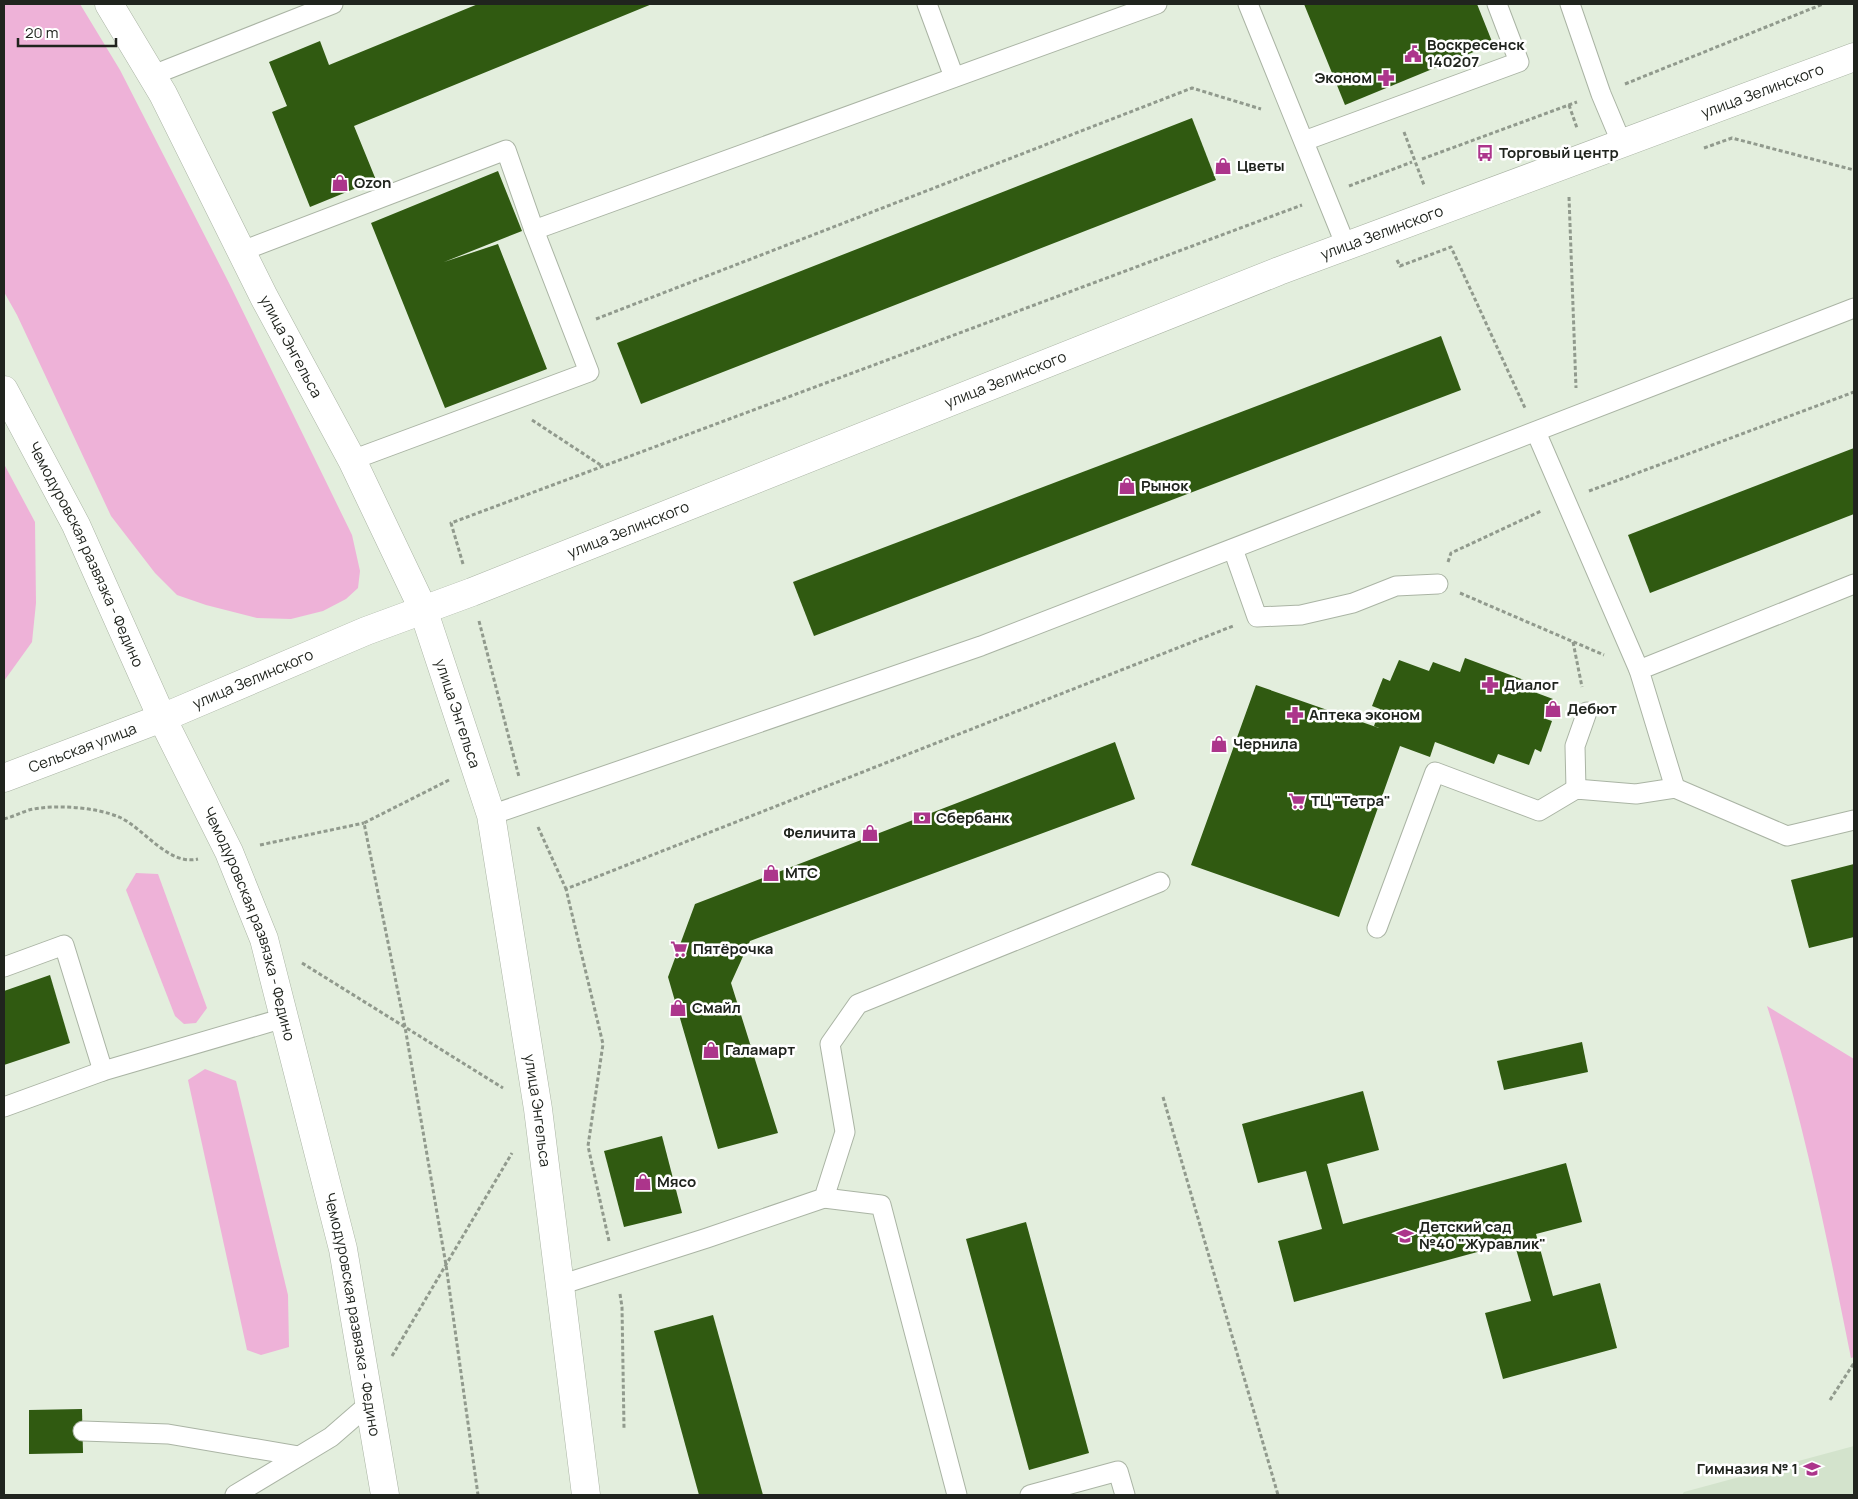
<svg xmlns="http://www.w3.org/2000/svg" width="1858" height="1499" font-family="Manrope,sans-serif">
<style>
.built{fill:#d3e3cc}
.green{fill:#eeb2d8}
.building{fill:#305a11}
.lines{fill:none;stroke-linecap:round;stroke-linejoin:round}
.lane-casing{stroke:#aab4a4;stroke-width:21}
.street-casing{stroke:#aab4a4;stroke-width:29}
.secondary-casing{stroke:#aab4a4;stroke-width:29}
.path{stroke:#919a8d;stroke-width:3;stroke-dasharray:4 2.5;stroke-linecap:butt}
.lane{stroke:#fff;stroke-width:19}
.street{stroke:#fff;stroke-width:28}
.secondary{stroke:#fff;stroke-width:28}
.labels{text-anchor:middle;stroke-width:5;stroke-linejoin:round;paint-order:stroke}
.poi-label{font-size:15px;font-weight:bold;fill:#20241e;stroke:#fff;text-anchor:start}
.street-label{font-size:15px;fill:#20241e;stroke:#fff}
</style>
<rect width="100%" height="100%" fill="#e3eedd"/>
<polygon class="built" points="1854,1446 1854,1495 1682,1495 1684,1492"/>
<g class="green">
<polygon points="4,4 80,4 120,70 229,283 352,535 360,571 358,588 346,599 323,611 291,619 257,618 206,605 177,595 155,573 111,516 17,315 4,292"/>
<polygon points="4,464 35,522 36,603 32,642 4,681"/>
<polygon points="136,873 158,874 207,1008 196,1023 184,1024 175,1016 126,890"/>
<path d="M1767,1006L1854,1059V1357L1851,1358C1827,1239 1804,1121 1767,1006Z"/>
<polygon points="205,1069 236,1081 288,1295 289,1347 261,1355 247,1350 188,1080"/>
</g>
<g class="building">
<polygon points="478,4 652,4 354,126 376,180 310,207 272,112 287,106 269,62 320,41 329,65"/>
<polygon points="1304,4 1477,4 1493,44 1345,105"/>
<polygon points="1192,118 1216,180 641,404 617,343"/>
<polygon points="498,171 522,231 444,262 498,244 547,369 445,408 371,223"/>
<polygon points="1441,336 1461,390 814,636 793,582"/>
<polygon points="1854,448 1854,514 1650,593 1628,535"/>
<polygon points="1465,658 1524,680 1521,687 1553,699 1546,719 1552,721 1541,752 1535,749 1529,765 1498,754 1494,764 1435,742 1430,757 1400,746 1339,917 1191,865 1256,685 1379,728 1374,726 1380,709 1372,706 1383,678 1390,681 1399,660 1429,671 1433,662 1460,672"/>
<polygon points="1115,742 1135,799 750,941 731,983 778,1133 718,1149 668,977 695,904"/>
<polygon points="1854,864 1854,937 1809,948 1791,880"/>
<polygon points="50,975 70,1043 4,1065 4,991"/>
<polygon points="1582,1042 1588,1072 1504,1090 1497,1061"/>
<polygon points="1363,1091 1379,1150 1327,1164 1343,1224 1566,1163 1582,1222 1536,1234 1553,1296 1600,1283 1617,1348 1503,1379 1485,1313 1531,1301 1514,1242 1294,1302 1278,1241 1322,1229 1306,1171 1258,1183 1242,1124"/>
<polygon points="662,1136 682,1213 624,1227 604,1151"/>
<polygon points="1026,1222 1089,1453 1029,1470 966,1239"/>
<polygon points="713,1315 763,1495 699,1495 654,1331"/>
<polygon points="82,1409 83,1453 29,1454 29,1410"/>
</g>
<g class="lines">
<g class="lane-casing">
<g id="lane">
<polyline points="927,4 954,77"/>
<polyline points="1248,4 1346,246"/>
<polyline points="1570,4 1601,94 1622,144"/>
<polyline points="153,75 333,4"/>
<polyline points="1304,141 1519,62 1497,4"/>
<polyline points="534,230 1157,4"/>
<polyline points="242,251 506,150 534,230 589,372 352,460"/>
<polyline points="1536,432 1639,670"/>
<polyline points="1233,549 1257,617 1301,615 1353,603 1396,586 1438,584"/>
<polyline points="1675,788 1639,670 1854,584"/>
<polyline points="1576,789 1575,746 1587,712"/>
<polyline points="491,815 981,646 1854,308"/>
<polyline points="1377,928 1435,772 1539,811 1576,789 1636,794 1675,788 1787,836 1854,820"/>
<polyline points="4,967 64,945 103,1071"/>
<polyline points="4,1107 103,1071 284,1018"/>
<polyline points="824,1198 881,1205 957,1495"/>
<polyline points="560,1285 707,1238 824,1198 845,1132 830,1044 858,1004 1160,882"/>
<polyline points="83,1431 168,1434 299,1456"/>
<polyline points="235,1495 331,1437 369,1404"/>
<polyline points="1030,1495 1118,1471 1125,1495"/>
</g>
</g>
<g class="street-casing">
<g id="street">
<path id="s1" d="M109,4L163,94L264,297L352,460L423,609L491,815L538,1109L586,1495"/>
</g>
</g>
<g class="secondary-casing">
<g id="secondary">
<path id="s2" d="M4,390L76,525L162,718L229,852L264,939L343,1249L385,1495"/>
<path id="s3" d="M4,778L162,718L366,631L472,592L1279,271L1854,57"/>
</g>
</g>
<g class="path">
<polyline points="1625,84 1823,4"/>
<polyline points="1569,105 1577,128"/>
<polyline points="1404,132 1424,185"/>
<polyline points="1704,148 1732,138 1854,170"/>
<polyline points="1422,159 1577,102"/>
<polyline points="1349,186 1412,162"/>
<polyline points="1569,197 1576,388"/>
<polyline points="1397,260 1400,266 1451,247 1525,408"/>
<polyline points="596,319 1192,88 1261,109"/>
<polyline points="532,420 602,466"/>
<polyline points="1589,491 1854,392"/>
<polyline points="1448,562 1451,553 1541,511"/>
<polyline points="463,564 451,523 1302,205"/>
<polyline points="1460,593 1604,655"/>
<polyline points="479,621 519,777"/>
<polyline points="1573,642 1582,687"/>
<polyline points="449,780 364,823 405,1027 446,1265 478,1495"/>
<path d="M4,819C12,817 20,813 29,810C55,804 95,807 119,817C144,828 168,866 198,859"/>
<polyline points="538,827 566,889"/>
<polyline points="260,845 364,823"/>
<polyline points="302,963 503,1088"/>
<polyline points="1163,1097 1278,1495"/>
<polyline points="609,1241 588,1146 603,1044 566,889 1233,626"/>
<polyline points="620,1294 622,1307 624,1428"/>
<polyline points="392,1356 512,1153"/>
<polyline points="1830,1400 1854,1363"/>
</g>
<use href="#lane" class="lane"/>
<use href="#street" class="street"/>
<use href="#secondary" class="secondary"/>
</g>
<defs>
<g id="civic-bare" transform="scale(1.35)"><path d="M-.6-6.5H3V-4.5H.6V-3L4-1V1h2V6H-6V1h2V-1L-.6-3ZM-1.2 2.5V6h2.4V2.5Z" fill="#ac358b" stroke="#fff" stroke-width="2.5" paint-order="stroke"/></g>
<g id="pharmacy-bare" transform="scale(1.35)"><path d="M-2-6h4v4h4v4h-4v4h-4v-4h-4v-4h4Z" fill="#ac358b" stroke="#fff" stroke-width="2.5" paint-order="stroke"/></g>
<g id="bus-bare" transform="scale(1.35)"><path d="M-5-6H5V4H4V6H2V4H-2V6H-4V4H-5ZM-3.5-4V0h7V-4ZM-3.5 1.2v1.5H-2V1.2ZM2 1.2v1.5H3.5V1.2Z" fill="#ac358b" stroke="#fff" stroke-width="2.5" paint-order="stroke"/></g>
<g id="shop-bare" transform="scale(1.35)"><path d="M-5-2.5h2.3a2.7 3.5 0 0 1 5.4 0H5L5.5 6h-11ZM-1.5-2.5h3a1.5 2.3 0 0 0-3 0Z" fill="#ac358b" stroke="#fff" stroke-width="2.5" paint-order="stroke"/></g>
<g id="supermarket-bare" transform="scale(1.35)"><path d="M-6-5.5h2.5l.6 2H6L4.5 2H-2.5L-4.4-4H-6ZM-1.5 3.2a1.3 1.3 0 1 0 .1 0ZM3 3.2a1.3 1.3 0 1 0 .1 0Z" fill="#ac358b" stroke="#fff" stroke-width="2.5" paint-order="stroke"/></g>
<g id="bank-bare" transform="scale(1.35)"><path d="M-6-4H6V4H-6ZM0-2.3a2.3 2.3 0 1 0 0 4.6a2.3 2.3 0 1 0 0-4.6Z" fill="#ac358b" stroke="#fff" stroke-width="2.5" paint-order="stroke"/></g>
<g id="school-bare" transform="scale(1.35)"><path d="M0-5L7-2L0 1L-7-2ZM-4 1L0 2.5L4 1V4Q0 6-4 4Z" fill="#ac358b" stroke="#fff" stroke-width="2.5" paint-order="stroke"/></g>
</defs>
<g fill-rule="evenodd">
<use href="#civic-bare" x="1413" y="54"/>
<use href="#pharmacy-bare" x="1386" y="78"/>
<use href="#bus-bare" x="1485" y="153"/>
<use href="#shop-bare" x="1223" y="166"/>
<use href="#shop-bare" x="340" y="183"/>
<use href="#shop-bare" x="1127" y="486"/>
<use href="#pharmacy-bare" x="1490" y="685"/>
<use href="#shop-bare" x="1553" y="709"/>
<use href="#pharmacy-bare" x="1295" y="715"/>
<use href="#shop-bare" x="1219" y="744"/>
<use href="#supermarket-bare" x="1297" y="801"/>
<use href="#bank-bare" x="922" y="818"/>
<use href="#shop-bare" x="870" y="833"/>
<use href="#shop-bare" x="771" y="873"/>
<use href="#supermarket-bare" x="679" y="949"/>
<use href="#shop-bare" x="678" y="1008"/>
<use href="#shop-bare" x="711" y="1050"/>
<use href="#shop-bare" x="643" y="1182"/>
<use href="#school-bare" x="1405" y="1236"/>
<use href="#school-bare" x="1812" y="1469"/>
</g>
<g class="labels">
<g class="poi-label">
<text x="1427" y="50">Воскресенск<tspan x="1427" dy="17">140207</tspan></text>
<text x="1372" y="83" text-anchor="end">Эконом</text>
<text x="1499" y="158">Торговый центр</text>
<text x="1237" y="171">Цветы</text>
<text x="354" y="188">Ozon</text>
<text x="1141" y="491">Рынок</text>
<text x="1504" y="690">Диалог</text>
<text x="1567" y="714">Дебют</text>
<text x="1309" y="720">Аптека эконом</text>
<text x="1233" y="749">Чернила</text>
<text x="1311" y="806">ТЦ "Тетра"</text>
<text x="936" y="823">Сбербанк</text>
<text x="856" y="838" text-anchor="end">Феличита</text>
<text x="785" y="878">МТС</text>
<text x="693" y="954">Пятёрочка</text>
<text x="692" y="1013">Смайл</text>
<text x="725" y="1055">Галамарт</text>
<text x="657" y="1187">Мясо</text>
<text x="1419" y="1232">Детский сад<tspan x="1419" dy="17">№40 "Журавлик"</tspan></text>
<text x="1798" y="1474" text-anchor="end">Гимназия № 1</text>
</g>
<g class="street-label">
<text dy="5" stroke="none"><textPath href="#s3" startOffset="1888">улица Зелинского</textPath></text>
<text dy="5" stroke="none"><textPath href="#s3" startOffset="1482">улица Зелинского</textPath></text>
<text dy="5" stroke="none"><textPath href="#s1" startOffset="388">улица Энгельса</textPath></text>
<text dy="5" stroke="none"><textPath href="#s3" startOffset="1078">улица Зелинского</textPath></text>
<text dy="5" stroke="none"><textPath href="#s3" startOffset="672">улица Зелинского</textPath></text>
<text dy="5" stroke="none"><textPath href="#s2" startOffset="184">Чемодуровская развязка - Федино</textPath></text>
<text dy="5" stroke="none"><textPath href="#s3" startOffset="268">улица Зелинского</textPath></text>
<text dy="5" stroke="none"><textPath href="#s1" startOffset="792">улица Энгельса</textPath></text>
<text dy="5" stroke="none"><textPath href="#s3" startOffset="84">Сельская улица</textPath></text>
<text dy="5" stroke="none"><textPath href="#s2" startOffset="589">Чемодуровская развязка - Федино</textPath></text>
<text dy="5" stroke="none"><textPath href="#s1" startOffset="1198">улица Энгельса</textPath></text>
<text dy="5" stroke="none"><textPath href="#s2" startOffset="994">Чемодуровская развязка - Федино</textPath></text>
</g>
</g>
<rect width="1858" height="1499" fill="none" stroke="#20241e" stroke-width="10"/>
<path d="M18 38v8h98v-8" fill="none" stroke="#20241e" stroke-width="2.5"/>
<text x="25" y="38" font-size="15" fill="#20241e" stroke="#ffffff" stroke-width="4" paint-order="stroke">20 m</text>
</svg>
